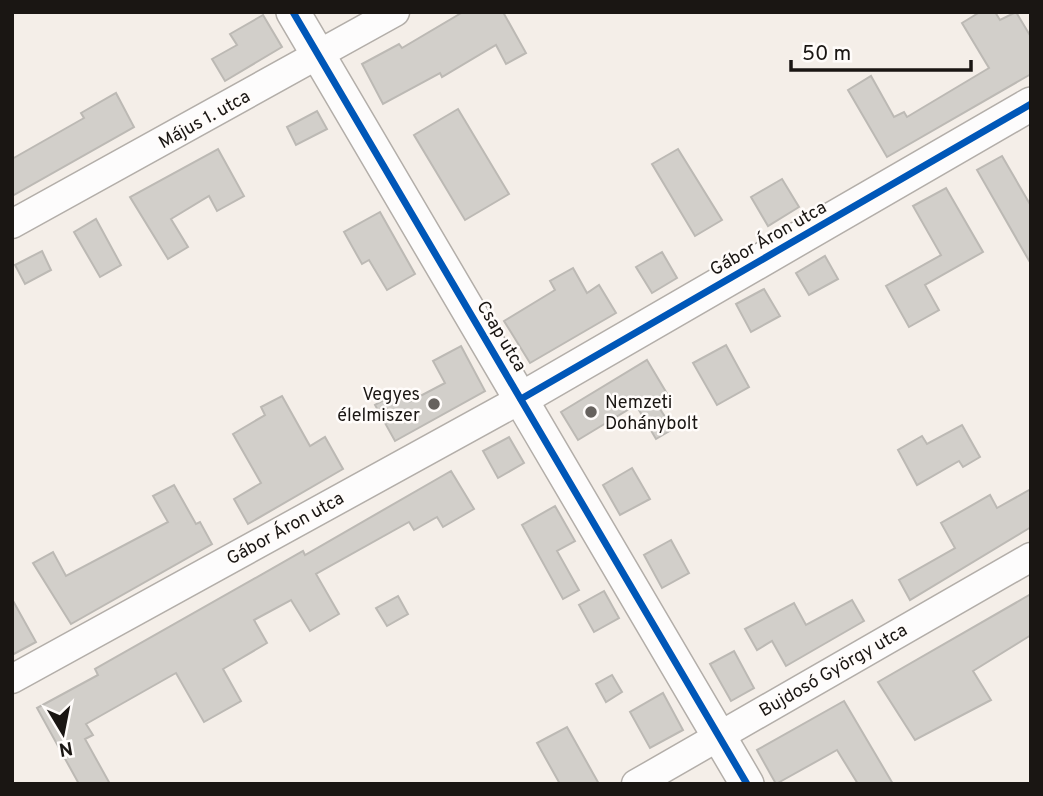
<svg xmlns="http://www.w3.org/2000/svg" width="1043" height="796" font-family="Overpass,sans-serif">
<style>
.building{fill:#d2cfca;stroke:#bcb9b4;stroke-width:2}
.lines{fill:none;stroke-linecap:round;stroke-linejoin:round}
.minor-casing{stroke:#b3aea9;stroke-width:31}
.tertiary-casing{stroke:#b3aea9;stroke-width:36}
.minor{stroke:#fdfcfc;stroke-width:28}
.tertiary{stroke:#fdfcfc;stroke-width:33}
.cycleway-casing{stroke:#fffcfa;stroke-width:11}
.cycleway{stroke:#0057b8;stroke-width:7}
.poi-dot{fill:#66625e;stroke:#fffcfa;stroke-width:2.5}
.labels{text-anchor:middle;stroke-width:5;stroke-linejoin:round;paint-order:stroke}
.street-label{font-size:18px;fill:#1a1613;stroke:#fffcfa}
.poi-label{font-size:18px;fill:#1a1613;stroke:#fffcfa;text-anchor:end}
</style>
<rect width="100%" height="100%" fill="#f4eee8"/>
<g class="building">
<polygon points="463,12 503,12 526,53 506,64 496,45 442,77 440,73 383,104 362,64 399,44 402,48"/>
<polygon points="980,12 995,12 1000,20 1016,12 1031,37 1031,74 887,157 848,90 871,76 894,117 904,112 907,117 989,68 962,23"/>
<polygon points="263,15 282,47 225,81 212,59 237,45 230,34"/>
<polygon points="116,93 134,127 12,196 12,159 84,118 81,113"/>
<polygon points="458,109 509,194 465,220 414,135"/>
<polygon points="317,111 327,129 296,145 287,127"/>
<polygon points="218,149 244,196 217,211 209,196 171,219 188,247 168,259 130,197"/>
<polygon points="678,149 722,220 695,236 652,164"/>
<polygon points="1002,156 1031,206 1031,264 977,170"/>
<polygon points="782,179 799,207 768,226 751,197"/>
<polygon points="946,188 983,252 925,285 939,310 909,327 886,286 941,255 913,206"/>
<polygon points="380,212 415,274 387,290 369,260 362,264 344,232"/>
<polygon points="96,219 121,265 100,277 74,232"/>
<polygon points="42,251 51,270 25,284 15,265"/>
<polygon points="662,252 677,278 652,293 636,267"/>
<polygon points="825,256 838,279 809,295 796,273"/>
<polygon points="573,268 587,293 599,285 616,313 530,363 504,321 555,290 550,281"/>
<polygon points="764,289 780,316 751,332 736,304"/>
<polygon points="726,345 749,387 717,405 693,363"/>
<polygon points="461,346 485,391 395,441 375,405 402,390 409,402 445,383 433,361"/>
<polygon points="647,360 672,402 660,409 673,429 656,439 636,405 578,440 561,412"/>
<polygon points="282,396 310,446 325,437 343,469 248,524 234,499 261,483 233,434 265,415 261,407"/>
<polygon points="962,425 980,457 963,467 959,461 917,485 898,450 922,436 927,444"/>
<polygon points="509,437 524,463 498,478 483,451"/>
<polygon points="632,468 650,499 620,515 603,485"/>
<polygon points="451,471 474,509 443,527 437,517 414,530 409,522 316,574 339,614 310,631 291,600 254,620 267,643 223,669 241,701 204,722 176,673 86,724 93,735 85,739 110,784 79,784 37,708 98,675 95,669 303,551 305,555"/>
<polygon points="174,485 196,524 200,522 212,544 71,624 33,563 53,552 66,576 168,522 153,496"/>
<polygon points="1031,489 1031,527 910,600 899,580 955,548 941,523 990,495 997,508"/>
<polygon points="555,506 575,541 557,551 579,590 563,599 522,525"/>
<polygon points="671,540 689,573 662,588 644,555"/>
<polygon points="604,591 619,618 594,632 579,605"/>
<polygon points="1031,594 1031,635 973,671 991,700 915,740 878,682"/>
<polygon points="398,596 408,614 387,626 376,608"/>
<polygon points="12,599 36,642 12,655"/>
<polygon points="852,600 864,621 786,666 772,641 757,650 745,629 794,603 806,625"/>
<polygon points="734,651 754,688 731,701 710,664"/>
<polygon points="612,675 622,692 606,702 596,684"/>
<polygon points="663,693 683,730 650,748 630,712"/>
<polygon points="844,701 893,784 858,784 837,750 776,784 757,750"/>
<polygon points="567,727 599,784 560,784 537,743"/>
</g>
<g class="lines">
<g class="minor-casing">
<g id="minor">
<polyline points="12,224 395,12"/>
<polyline points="12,679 521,399"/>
<polyline points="636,784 1031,557"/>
</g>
</g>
<g class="tertiary-casing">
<g id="tertiary">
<polyline points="293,12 747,784"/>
<polyline points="521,399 1031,104"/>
</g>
</g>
<use href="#minor" class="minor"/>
<use href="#tertiary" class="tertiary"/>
<g class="cycleway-casing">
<g id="cycleway">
<polyline points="293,12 747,784"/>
<polyline points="521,399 1031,104"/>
</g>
</g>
<use href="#cycleway" class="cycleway"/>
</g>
<g class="poi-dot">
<circle cx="434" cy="404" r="7"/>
<circle cx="591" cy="412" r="7"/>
</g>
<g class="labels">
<g class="street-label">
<text transform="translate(204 119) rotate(-29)" y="6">Május 1. utca</text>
<text transform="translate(768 238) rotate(-30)" y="6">Gábor Áron utca</text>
<text transform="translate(502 336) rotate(59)" y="6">Csap utca</text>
<text transform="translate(285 528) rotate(-29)" y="6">Gábor Áron utca</text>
<text transform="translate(833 670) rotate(-30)" y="6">Bujdosó György utca</text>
</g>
<g class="poi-label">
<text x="420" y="400">Vegyes<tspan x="420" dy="21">élelmiszer</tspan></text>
<text x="605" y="408" text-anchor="start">Nemzeti<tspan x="605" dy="21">Dohánybolt</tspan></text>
</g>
</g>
<rect width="1043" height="796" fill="none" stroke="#1a1613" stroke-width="28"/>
<g transform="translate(63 733) rotate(170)" stroke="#fffcfa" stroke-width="5" paint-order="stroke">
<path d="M0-5L12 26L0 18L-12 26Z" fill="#1a1613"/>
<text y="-10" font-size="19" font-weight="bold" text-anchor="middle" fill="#1a1613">N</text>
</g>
<path d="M791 60v10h180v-10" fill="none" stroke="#1a1613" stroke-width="3.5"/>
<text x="802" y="60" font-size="21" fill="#1a1613" stroke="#fffcfa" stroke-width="5" paint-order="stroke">50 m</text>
</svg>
